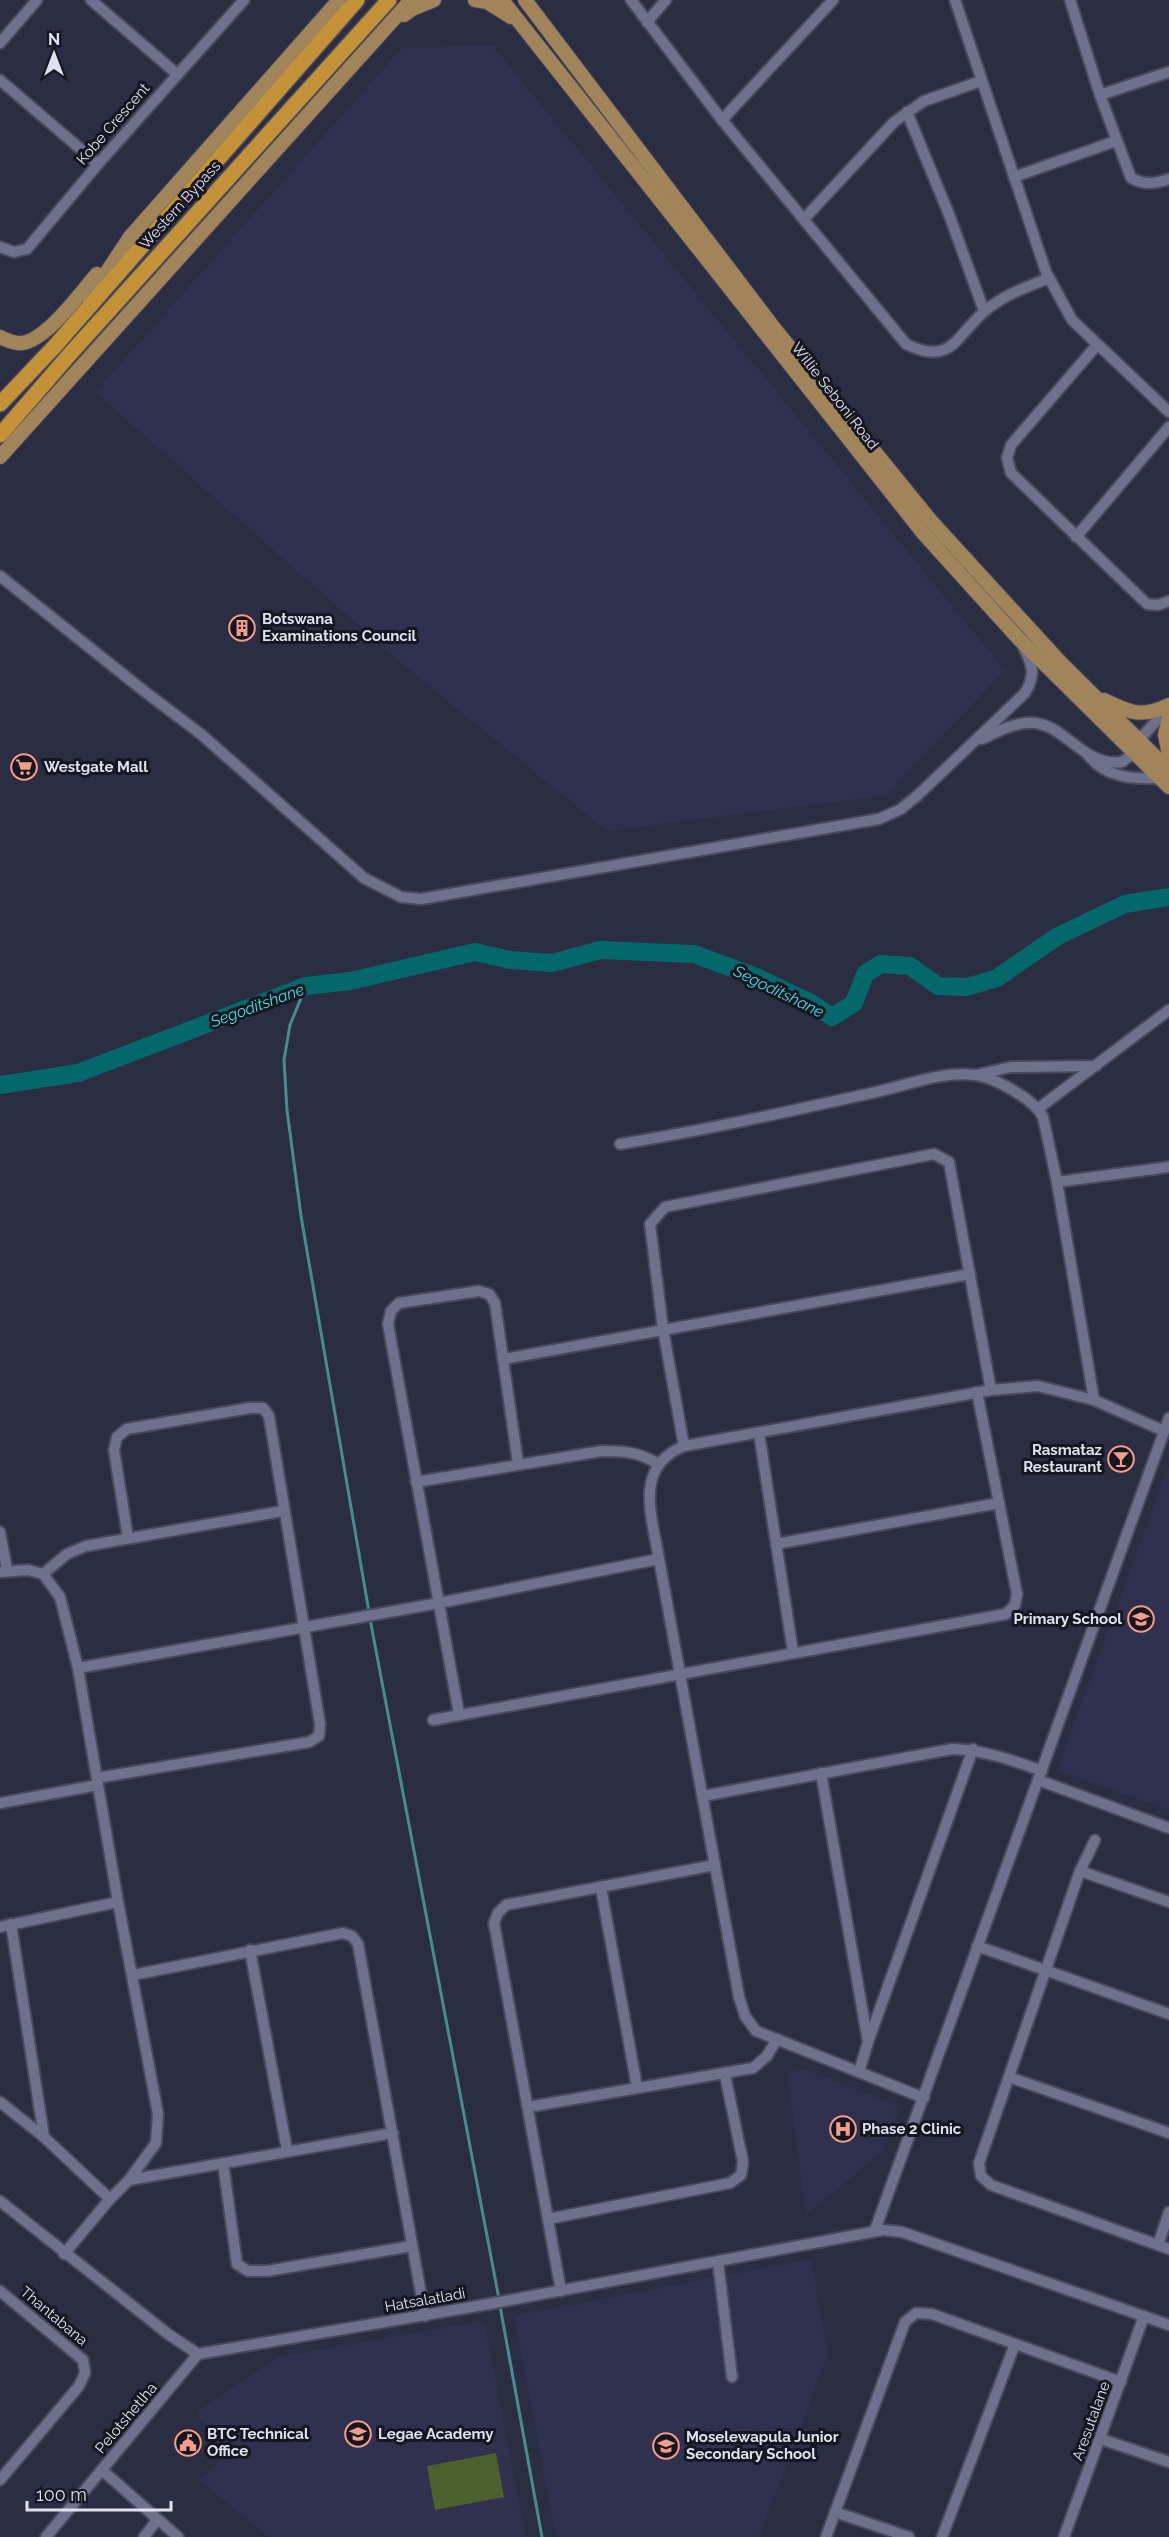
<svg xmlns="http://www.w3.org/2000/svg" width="1169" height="2537" font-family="Raleway,sans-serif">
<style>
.built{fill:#30314e}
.garden{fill:#4d612f}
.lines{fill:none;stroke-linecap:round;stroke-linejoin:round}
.stream{stroke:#468c92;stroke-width:3}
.river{stroke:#046769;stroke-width:18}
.minor-casing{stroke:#49495d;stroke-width:14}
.major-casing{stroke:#49495d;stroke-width:16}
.highway-casing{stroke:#49495d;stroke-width:18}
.minor{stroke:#6f718c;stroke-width:10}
.major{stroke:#a1845a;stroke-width:14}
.highway{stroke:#c39138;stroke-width:15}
.labels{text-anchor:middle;stroke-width:6;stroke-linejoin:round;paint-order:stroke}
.street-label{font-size:15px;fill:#e0e1f0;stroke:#151620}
.poi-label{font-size:15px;font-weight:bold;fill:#e0e1f0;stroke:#151620;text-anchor:start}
.water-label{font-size:16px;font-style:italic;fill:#40e1e4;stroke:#151620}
</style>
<rect width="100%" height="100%" fill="#2b2d43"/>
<g class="built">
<polygon points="493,46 1005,670 887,795 607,831 402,664 95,392 402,48"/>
<polygon points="1168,1467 1169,1468 1169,1810 1057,1770"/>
<polygon points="805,2069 901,2107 883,2151 806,2215 787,2073"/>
<polygon points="811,2259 828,2354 759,2537 556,2537 514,2316"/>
<polygon points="484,2321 526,2537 268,2537 199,2480 225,2456 197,2412 278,2357"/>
</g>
<polygon class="garden" points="496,2453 504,2497 435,2510 427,2466"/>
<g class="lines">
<g class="stream">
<polyline points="306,986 290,1025 284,1060 287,1110 301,1216 369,1612"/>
<polyline points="370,1619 499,2299"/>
<polyline points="500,2306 542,2537"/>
</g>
<polyline class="river" points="0,1085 78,1073 306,986 350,981 475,952 510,960 552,963 600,950 694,954 754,976 811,1003 832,1017 854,1003 865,974 881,964 910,966 938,986 967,987 997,978 1058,936 1125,904 1169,897"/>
<g class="minor-casing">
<g id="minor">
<polyline points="91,0 177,74"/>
<path d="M631,0L722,120L906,344C952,367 956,335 986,310C1004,295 1027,287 1049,278"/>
<polyline points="955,0 1046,272 1072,320 1169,412"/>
<path d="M1070,0L1100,95L1131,178C1145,185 1154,184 1169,179"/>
<polyline points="647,22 666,0"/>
<polyline points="0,43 37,0"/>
<polyline points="0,80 98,164"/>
<polyline points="1100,95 1169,72"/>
<polyline points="907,112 950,217 984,311"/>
<polyline points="722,120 833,0"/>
<polyline points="1014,177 1116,141"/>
<polyline points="804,219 894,122 924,101 981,81"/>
<polyline points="0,247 14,252 27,249 98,164 244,0"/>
<polyline points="1097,345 1011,445 1007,458 1011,473 1147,604 1158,605 1169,601"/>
<polyline points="1076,537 1169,427"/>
<path d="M0,576L144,691L202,735L364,878L401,897L421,899L879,819L901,809L918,795L1025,693C1036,674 1033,666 1023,646"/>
<path d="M982,739C999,731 1020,719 1040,724C1068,730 1086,767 1122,762L1134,753L1139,740L1169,707"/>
<path d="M1088,755C1106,778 1131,779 1159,778"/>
<polyline points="976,1075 1011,1067 1096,1066"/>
<polyline points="1039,1108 1169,1010"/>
<path d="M620,1144C706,1130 791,1111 876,1092C908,1085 941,1071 975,1075C994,1077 1035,1100 1043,1117L1057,1182"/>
<polyline points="504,1359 970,1274"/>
<polyline points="1094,1400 1057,1182 1169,1167"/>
<polyline points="759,1433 793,1652"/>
<polyline points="684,1446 663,1329 650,1224 665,1207 934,1154 949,1162 991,1390"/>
<path d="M416,1482L602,1451C624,1451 639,1452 658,1464"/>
<polyline points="0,1532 7,1570"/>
<polyline points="776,1544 999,1503"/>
<polyline points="0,1572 28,1570 43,1574 60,1597 78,1668 118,1902 158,2114 156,2143 129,2180 110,2199 64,2254"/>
<polyline points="43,1574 67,1554 86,1546 283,1511"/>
<polyline points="78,1668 439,1603 659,1559"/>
<polyline points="459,1714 388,1324 391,1311 399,1303 479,1291 489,1294 495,1303 518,1463"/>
<polyline points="433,1720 1006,1614 1015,1605 1017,1594 977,1392"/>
<polyline points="821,1773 868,2042"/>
<polyline points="97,1778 309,1742 319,1736 320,1724 269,1416 263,1408 250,1408 127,1429 117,1437 114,1450 128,1538"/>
<polyline points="1038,1780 1169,1828"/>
<path d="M703,1796L952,1749C984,1750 1012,1760 1042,1771"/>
<polyline points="0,1803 98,1785"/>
<polyline points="1095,1840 1080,1871 979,2163 981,2176 991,2185 1169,2249"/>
<polyline points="1080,1871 1169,1902"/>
<polyline points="601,1888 637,2087"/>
<polyline points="11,1924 44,2137"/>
<polyline points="0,1927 118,1902"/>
<polyline points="977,1946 1169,2014"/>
<polyline points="250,1950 287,2150"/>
<polyline points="133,1975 343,1933 352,1936 358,1944 425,2316"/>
<polyline points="859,2072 868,2042 973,1749"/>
<polyline points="1009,2077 1169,2133"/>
<path d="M924,2098L756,2031L745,2016L739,1997L659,1559C652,1516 633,1467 684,1446L991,1390L1038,1386L1094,1400L1164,1431"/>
<polyline points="0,2102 44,2137 110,2199"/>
<polyline points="528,2107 753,2068 767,2056 777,2039"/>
<polyline points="223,2163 237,2264 248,2271 267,2271 412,2246"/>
<polyline points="129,2180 393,2133"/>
<polyline points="0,2201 168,2334 198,2354 489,2304 883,2230 902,2232 1169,2325"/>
<polyline points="548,2219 730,2183 741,2175 743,2162 725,2075"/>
<polyline points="875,2230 1169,1418"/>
<polyline points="1158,2245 1169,2212"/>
<polyline points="718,2262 732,2377"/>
<polyline points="0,2291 83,2360 85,2373 79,2386 0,2480"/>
<polyline points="561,2291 494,1923 498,1913 506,1905 715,1865"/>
<polyline points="1101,2439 1169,2462"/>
<polyline points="102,2470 178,2537"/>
<polyline points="835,2512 909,2537"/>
<polyline points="46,2537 198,2354"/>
<polyline points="144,2537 157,2520"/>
<polyline points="826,2537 905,2322 916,2313 932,2314 1121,2382"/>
<polyline points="942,2537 1015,2344"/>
<polyline points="1064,2537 1144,2316"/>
</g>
</g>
<g class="major-casing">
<g id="major">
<polyline points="475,0 487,2 511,17"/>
<polyline points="502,0 923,533 1019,639 1169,787"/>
<polyline points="525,0 774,328 931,521 1061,663 1169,770"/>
<polyline points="404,15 412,9 434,0"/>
<polyline points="89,299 130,237 339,0"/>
<path d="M0,337C6,340 15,344 22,343C47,340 81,292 97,274"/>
<polyline points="0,457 411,0"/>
<path d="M1104,700C1131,713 1141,718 1169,705"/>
<polyline points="1169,718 1165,735 1169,755"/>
</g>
</g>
<g class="highway-casing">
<g id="highway">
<polyline points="0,404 55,346 357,0"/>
<polyline points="0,435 70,354 389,0"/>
</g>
</g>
<use href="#minor" class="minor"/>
<use href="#major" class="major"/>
<use href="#highway" class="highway"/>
</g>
<defs>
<g id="building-ring" transform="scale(1.35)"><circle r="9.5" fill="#151620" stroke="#f49d8b" stroke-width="1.5"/><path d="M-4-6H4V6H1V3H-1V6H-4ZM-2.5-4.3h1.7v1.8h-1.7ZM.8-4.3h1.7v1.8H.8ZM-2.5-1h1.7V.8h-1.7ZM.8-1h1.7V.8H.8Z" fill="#f49d8b"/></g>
<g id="supermarket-ring" transform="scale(1.35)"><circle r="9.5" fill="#151620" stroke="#f49d8b" stroke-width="1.5"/><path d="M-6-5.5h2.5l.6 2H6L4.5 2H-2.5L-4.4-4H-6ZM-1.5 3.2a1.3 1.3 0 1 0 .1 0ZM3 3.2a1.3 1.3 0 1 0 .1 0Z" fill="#f49d8b"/></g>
<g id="bar-ring" transform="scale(1.35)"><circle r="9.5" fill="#151620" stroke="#f49d8b" stroke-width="1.5"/><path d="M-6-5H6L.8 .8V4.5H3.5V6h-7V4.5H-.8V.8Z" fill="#f49d8b"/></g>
<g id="school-ring" transform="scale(1.35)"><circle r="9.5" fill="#151620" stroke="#f49d8b" stroke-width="1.5"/><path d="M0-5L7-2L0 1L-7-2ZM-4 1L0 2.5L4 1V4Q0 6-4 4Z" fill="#f49d8b"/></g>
<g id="hospital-ring" transform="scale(1.35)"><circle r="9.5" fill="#151620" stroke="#f49d8b" stroke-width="1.5"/><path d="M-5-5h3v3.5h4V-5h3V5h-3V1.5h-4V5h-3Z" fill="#f49d8b"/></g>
<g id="civic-ring" transform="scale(1.35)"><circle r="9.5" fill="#151620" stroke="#f49d8b" stroke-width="1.5"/><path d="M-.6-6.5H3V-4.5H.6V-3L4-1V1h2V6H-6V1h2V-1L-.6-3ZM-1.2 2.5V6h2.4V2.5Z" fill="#f49d8b"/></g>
</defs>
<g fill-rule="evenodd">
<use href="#building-ring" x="242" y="628"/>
<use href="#supermarket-ring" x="24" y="767"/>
<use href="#bar-ring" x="1121" y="1459"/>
<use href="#school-ring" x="1141" y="1619"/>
<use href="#hospital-ring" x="843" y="2129"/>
<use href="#school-ring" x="358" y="2434"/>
<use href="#civic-ring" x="188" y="2443"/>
<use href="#school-ring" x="666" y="2446"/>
</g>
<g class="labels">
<g class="street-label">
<text transform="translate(113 124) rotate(-49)" y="5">Kobe Crescent</text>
<text transform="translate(180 205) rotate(-48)" y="5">Western Bypass</text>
<text transform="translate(835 396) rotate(52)" y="5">Willie Seboni Road</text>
<text transform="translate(425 2300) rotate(-10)" y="5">Hatsalatladi</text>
<text transform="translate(54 2316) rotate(40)" y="5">Thantabana</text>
<text transform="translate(126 2418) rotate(-50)" y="5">Pelotshetlha</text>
<text transform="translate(1091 2421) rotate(-70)" y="5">Aresutalane</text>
</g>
<g class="poi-label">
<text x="262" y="624">Botswana<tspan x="262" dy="17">Examinations Council</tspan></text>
<text x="44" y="772">Westgate Mall</text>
<text x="1102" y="1455" text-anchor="end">Rasmataz<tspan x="1102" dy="17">Restaurant</tspan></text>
<text x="1122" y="1624" text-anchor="end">Primary School</text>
<text x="862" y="2134">Phase 2 Clinic</text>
<text x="207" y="2439">BTC Technical<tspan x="207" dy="17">Office</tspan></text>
<text x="378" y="2439">Legae Academy</text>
<text x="686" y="2442">Moselewapula Junior<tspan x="686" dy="17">Secondary School</tspan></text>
</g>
<g class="water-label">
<text transform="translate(779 991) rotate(26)" y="6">Segoditshane</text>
<text transform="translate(257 1005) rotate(-20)" y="6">Segoditshane</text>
</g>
</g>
<g transform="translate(54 54)" stroke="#151620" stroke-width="4.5" paint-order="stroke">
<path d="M0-4.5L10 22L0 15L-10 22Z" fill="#e0e1f0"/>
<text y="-9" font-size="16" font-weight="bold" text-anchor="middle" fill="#e0e1f0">N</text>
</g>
<path d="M27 2501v9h144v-9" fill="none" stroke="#e0e1f0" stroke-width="3"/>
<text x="36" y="2501" font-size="18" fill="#e0e1f0" stroke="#151620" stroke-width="4.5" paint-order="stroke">100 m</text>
</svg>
